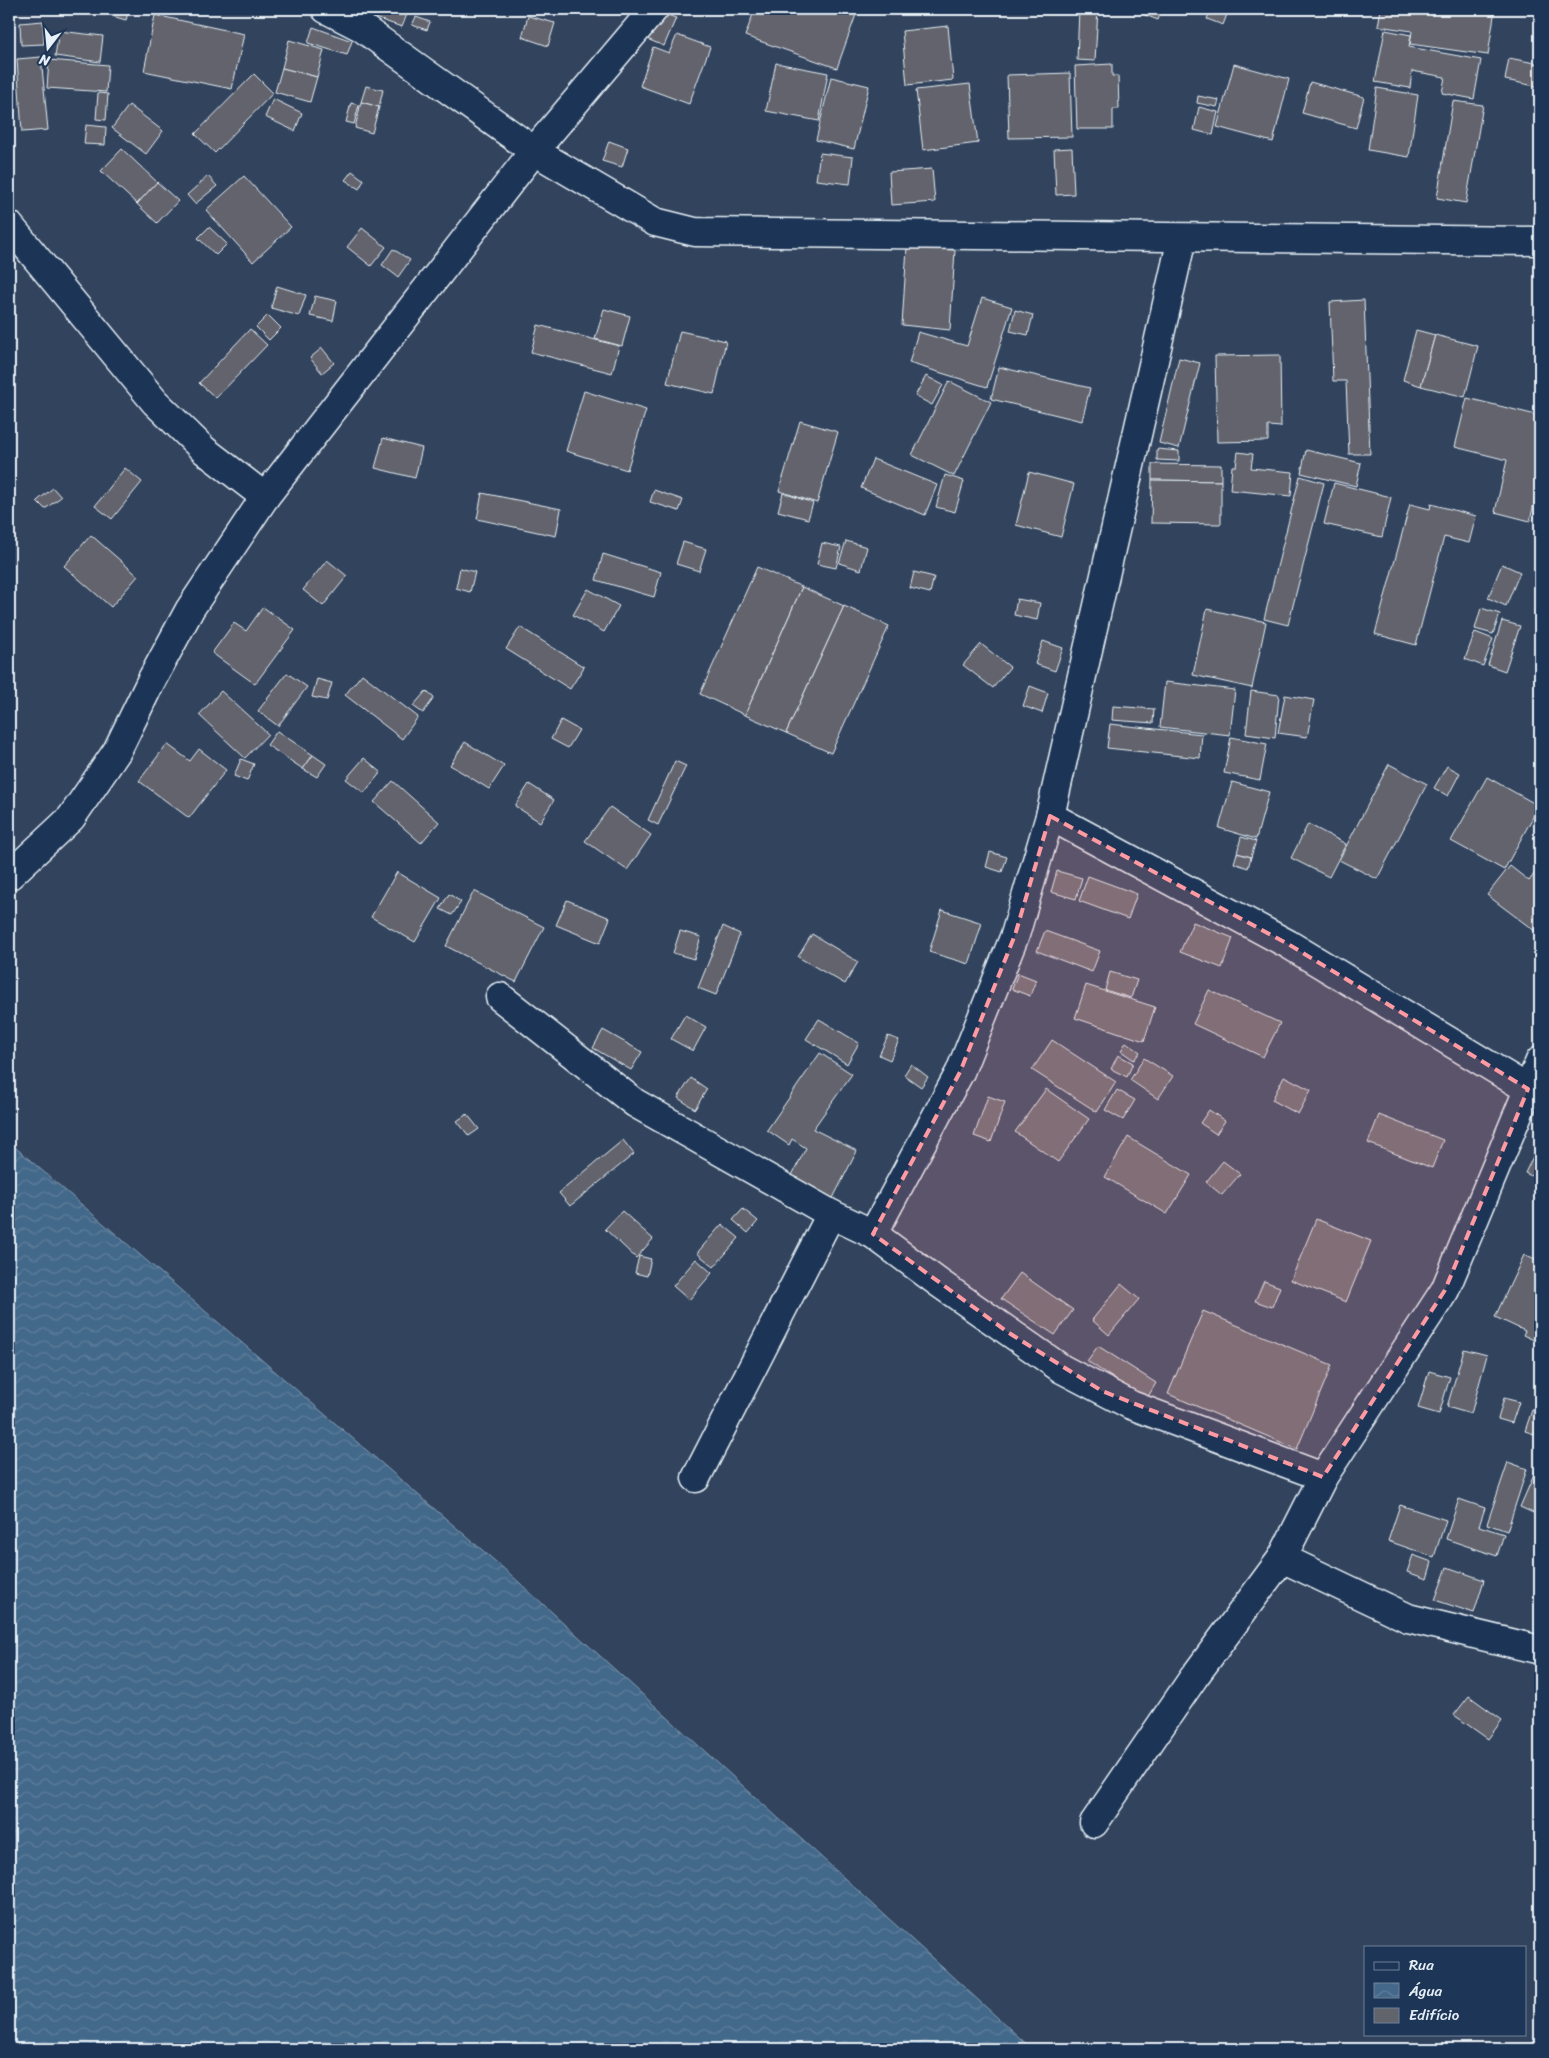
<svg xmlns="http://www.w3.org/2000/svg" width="1549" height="2058" font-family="Sriracha,sans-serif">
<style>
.water{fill:url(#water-waves);stroke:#859fb6}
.building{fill:#62646c;stroke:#e8f1f8}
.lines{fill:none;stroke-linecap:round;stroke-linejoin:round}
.minor-casing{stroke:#e8f1f8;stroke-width:31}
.minor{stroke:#1d3557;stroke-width:28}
.marked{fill:#ff9aa2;fill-opacity:0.2;stroke:#ff9aa2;stroke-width:4;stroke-dasharray:10 6;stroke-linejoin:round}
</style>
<defs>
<pattern id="water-waves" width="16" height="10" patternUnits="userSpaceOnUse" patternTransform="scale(1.25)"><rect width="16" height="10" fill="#43688a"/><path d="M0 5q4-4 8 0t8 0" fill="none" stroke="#5e7e9b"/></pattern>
</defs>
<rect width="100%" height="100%" fill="#32435d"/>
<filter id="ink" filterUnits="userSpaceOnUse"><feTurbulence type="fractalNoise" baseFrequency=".02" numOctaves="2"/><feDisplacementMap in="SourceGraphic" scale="10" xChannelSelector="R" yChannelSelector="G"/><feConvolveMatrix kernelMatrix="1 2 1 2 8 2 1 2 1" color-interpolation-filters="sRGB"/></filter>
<g filter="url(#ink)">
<polygon class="water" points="9,1142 510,1574 1032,2049 9,2049"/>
<g class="building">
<polygon points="114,9 129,9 126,20 112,16"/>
<polygon points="348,9 409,9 402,27"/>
<polygon points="755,9 858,9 837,68 745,36"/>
<polygon points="1079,9 1098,9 1095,61 1077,60"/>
<polygon points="1135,9 1162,9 1158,20 1135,11"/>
<polygon points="1211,9 1229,9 1223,25 1207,19"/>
<polygon points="1344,9 1362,9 1362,13 1344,12"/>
<polygon points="1381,9 1495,9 1488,55 1410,44 1412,31 1378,26"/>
<polygon points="657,11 676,18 664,46 647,39"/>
<polygon points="155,15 244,34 232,89 144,71"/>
<polygon points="528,16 555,23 548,46 522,37"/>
<polygon points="416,17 430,22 427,30 412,25"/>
<polygon points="43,21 44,44 21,45 20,23"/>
<polygon points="948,26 953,80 907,85 902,31"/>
<polygon points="313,27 352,41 347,55 308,43"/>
<polygon points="1385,30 1411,35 1409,47 1481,60 1474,99 1442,93 1445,77 1412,71 1410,88 1375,82"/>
<polygon points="59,31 103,36 100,62 55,56"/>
<polygon points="677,35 710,47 689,104 640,86 653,47 669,53"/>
<polygon points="289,40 324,50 317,77 282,68"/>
<polygon points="41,57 48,130 22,132 17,59"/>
<polygon points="1509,58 1540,64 1540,87 1505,80"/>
<polygon points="49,60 108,65 106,92 47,88"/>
<polygon points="776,63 828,73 819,121 766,111"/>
<polygon points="1112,64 1112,76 1118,76 1119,109 1113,109 1113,129 1077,129 1075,66"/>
<polygon points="1234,64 1289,79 1273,142 1217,127"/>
<polygon points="282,68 317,77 310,102 275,92"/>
<polygon points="1070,73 1072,137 1009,138 1007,75"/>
<polygon points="254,74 273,93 215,153 195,134"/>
<polygon points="831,77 869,86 854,149 816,140"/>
<polygon points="1310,82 1364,97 1356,128 1302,113"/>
<polygon points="970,84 978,143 923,150 916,90"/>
<polygon points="366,86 383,90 379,107 361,102"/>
<polygon points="1377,88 1418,95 1409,157 1368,150"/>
<polygon points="98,93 108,94 106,120 96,119"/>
<polygon points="1198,96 1219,100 1217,107 1197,103"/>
<polygon points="273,99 302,113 295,131 265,117"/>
<polygon points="1453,101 1483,105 1466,203 1437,198"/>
<polygon points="361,102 379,107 372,133 355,128"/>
<polygon points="351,103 359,105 354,124 346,122"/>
<polygon points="129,105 163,131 146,154 112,128"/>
<polygon points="1199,107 1218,112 1213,135 1194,130"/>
<polygon points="86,125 106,127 105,145 84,144"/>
<polygon points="609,141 628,148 622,167 602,161"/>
<polygon points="1072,148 1074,194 1056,195 1054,149"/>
<polygon points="122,149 157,182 137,204 101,171"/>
<polygon points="820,153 853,157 850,184 816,180"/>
<polygon points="932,169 935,202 891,205 889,172"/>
<polygon points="352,171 364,180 359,189 345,180"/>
<polygon points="208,176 217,186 195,204 187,195"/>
<polygon points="244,176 291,227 253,262 206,210"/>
<polygon points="157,182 178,201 157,223 137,204"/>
<polygon points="209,227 227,244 216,255 198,238"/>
<polygon points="362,228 386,247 371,266 347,247"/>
<polygon points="907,247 955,250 950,330 902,325"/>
<polygon points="393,249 410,260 398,277 382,265"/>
<polygon points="277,286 306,295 299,316 271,308"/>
<polygon points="315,296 337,301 333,321 310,316"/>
<polygon points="982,298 1012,307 987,387 909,363 918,332 967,346"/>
<polygon points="1364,300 1370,454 1349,454 1346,381 1333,381 1330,302"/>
<polygon points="604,309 630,316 622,346 595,339"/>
<polygon points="1015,310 1033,315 1028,335 1010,331"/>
<polygon points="268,315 281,328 269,340 256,327"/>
<polygon points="538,325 619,346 612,373 531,352"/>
<polygon points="250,329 267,345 216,398 199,383"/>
<polygon points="1416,330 1435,335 1421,386 1403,380"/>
<polygon points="680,331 726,341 714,394 667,383"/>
<polygon points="1435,335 1478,346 1465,397 1421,386"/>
<polygon points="322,348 334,363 322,373 310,358"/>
<polygon points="1280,355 1281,427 1268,426 1268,441 1217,442 1215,356"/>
<polygon points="1179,358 1200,363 1179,448 1159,443"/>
<polygon points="999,367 1090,388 1082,421 991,399"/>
<polygon points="926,376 943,385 932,405 915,396"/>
<polygon points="949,381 991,402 954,476 912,455"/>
<polygon points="584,391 646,410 627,470 566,451"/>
<polygon points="1467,398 1540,416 1540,477 1530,521 1495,512 1507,460 1455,447"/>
<polygon points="800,421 838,432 817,503 779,491"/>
<polygon points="383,438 422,448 415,478 375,468"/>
<polygon points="1157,449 1179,451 1179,461 1157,460"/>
<polygon points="1306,450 1361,463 1356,486 1301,473"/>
<polygon points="1238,452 1253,454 1251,468 1293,472 1291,496 1230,490 1232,466 1236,466"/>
<polygon points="873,459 937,485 925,515 861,488"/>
<polygon points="1152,464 1221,465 1221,481 1152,480"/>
<polygon points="125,468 142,482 112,519 95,506"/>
<polygon points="1029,472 1074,484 1061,537 1016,525"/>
<polygon points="945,475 964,481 955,512 936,507"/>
<polygon points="1300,476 1324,483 1288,625 1264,619"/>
<polygon points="1152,480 1221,481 1221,524 1151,523"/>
<polygon points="1334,483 1391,497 1382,537 1324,524"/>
<polygon points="53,488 61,497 45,509 37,501"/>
<polygon points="654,490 683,500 679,511 650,502"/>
<polygon points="482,493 561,509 556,536 477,519"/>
<polygon points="783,493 813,503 808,519 778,511"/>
<polygon points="1410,504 1430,509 1431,504 1476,516 1469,543 1444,537 1416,645 1375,634"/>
<polygon points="91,535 138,576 111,607 64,566"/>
<polygon points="846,541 867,547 861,570 839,563"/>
<polygon points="683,542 706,549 699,571 676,564"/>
<polygon points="822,543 841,547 836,568 817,564"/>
<polygon points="603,554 661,572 654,597 596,580"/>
<polygon points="327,560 347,576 323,606 303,590"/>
<polygon points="1502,564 1520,572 1506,606 1488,598"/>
<polygon points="757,567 802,587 745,715 700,694"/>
<polygon points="460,568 475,572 470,592 456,588"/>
<polygon points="914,572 934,577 930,593 910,588"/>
<polygon points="802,587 844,606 786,733 745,715"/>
<polygon points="588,589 619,606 604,632 573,615"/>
<polygon points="1017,599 1040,603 1037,620 1014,615"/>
<polygon points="844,606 889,626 831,753 786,733"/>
<polygon points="263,607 295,630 255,684 212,653 234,623 246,631"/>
<polygon points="1481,608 1500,614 1493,634 1475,629"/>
<polygon points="1207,609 1266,622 1252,688 1193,675"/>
<polygon points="1502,621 1520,626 1505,671 1488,665"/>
<polygon points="520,627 584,667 570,689 506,649"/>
<polygon points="1475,632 1493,639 1483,666 1465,659"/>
<polygon points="1043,641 1063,648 1055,671 1035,664"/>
<polygon points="981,644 1010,667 993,688 963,665"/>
<polygon points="287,673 307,687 278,726 258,711"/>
<polygon points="362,674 418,717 402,739 345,695"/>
<polygon points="317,679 332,683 327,700 312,697"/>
<polygon points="1165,682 1235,690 1230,735 1160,727"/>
<polygon points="1030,686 1048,693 1042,713 1023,706"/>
<polygon points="221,691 268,734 245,758 199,715"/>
<polygon points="426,691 434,698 423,713 413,706"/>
<polygon points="1251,691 1279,695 1275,738 1246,734"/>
<polygon points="1285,695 1314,700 1307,737 1278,733"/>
<polygon points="1113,706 1154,709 1153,723 1112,720"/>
<polygon points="561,720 579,730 568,748 551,739"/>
<polygon points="1110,724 1202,734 1200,758 1107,748"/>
<polygon points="277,731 313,755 303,769 267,745"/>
<polygon points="1231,737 1267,744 1260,780 1224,773"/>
<polygon points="465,742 504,766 489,789 450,765"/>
<polygon points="167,744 190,761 199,749 226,770 189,818 139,781"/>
<polygon points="313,755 326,764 317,777 303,769"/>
<polygon points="364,758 381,772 364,793 346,779"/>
<polygon points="241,759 254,764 247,781 234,776"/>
<polygon points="675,761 686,766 658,825 648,820"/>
<polygon points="1389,764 1427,784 1377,879 1339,860"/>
<polygon points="1447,766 1460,773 1448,796 1434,788"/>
<polygon points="1487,777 1539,806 1504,870 1451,841"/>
<polygon points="393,781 439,822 421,843 374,802"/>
<polygon points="1232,782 1269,792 1256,839 1219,828"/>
<polygon points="529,784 554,800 540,822 515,806"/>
<polygon points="610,807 651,835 627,870 585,841"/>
<polygon points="1308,824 1346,844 1329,877 1291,858"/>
<polygon points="1241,837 1256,841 1251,857 1237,853"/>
<polygon points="990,852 1007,857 1002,872 986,867"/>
<polygon points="1237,853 1251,857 1248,868 1234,863"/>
<polygon points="1510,866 1529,881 1540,866 1540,935 1487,895"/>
<polygon points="1057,871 1082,878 1076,899 1051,892"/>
<polygon points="397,872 441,898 415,942 371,917"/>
<polygon points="1088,876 1137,894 1128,919 1079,901"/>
<polygon points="474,891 544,927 516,982 446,946"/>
<polygon points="449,894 461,902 452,915 440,909"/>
<polygon points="567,900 610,918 600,943 556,925"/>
<polygon points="942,910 982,923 969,964 929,952"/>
<polygon points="1193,922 1233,938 1222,968 1180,952"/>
<polygon points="723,926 740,934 716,995 698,988"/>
<polygon points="680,931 701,937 694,959 673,953"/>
<polygon points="1045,931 1100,951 1092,972 1037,951"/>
<polygon points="812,934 858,962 845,984 798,957"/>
<polygon points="1110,972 1137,980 1131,998 1105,990"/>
<polygon points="1018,973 1036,980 1030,996 1012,989"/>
<polygon points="1086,985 1155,1007 1144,1041 1075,1018"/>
<polygon points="1209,990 1280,1023 1263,1057 1193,1024"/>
<polygon points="685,1015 706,1027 693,1051 671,1039"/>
<polygon points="819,1019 859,1043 847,1064 806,1039"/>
<polygon points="603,1030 642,1052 631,1070 593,1048"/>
<polygon points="888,1036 899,1040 890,1060 879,1055"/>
<polygon points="1052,1040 1116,1082 1097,1112 1032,1070"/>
<polygon points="1126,1042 1140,1052 1134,1060 1121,1051"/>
<polygon points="820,1053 852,1074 813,1129 857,1151 831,1202 789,1181 806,1148 792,1139 789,1145 767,1130"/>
<polygon points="1118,1055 1133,1063 1127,1077 1111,1069"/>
<polygon points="1144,1058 1173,1076 1158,1099 1130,1080"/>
<polygon points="911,1064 928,1077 921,1087 904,1075"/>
<polygon points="1284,1076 1311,1090 1298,1114 1272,1100"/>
<polygon points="691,1078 707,1089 695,1109 678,1098"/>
<polygon points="1046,1089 1089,1119 1058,1162 1015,1132"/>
<polygon points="1117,1090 1135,1100 1123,1120 1105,1110"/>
<polygon points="988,1096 1005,1102 991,1142 974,1136"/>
<polygon points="1209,1110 1225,1121 1216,1134 1200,1123"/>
<polygon points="467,1114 479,1129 469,1136 457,1121"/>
<polygon points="1379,1115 1443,1140 1432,1168 1368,1143"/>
<polygon points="1128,1137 1191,1175 1167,1214 1105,1177"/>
<polygon points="623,1140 634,1154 570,1206 559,1193"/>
<polygon points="1540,1142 1540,1180 1525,1173"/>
<polygon points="1223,1161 1240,1174 1222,1195 1206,1182"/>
<polygon points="743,1209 758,1221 748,1233 733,1220"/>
<polygon points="622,1211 653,1239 636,1258 605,1229"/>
<polygon points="1316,1219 1371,1241 1346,1302 1291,1280"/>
<polygon points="722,1224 739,1238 714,1267 697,1253"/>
<polygon points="1524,1255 1540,1262 1540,1337 1538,1342 1523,1335 1525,1331 1495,1317"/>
<polygon points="639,1256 651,1259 647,1276 635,1273"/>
<polygon points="696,1259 712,1273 689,1300 673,1286"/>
<polygon points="1020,1273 1073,1310 1055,1335 1001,1299"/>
<polygon points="1264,1281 1280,1287 1272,1307 1255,1301"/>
<polygon points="1121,1284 1139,1299 1109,1335 1092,1320"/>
<polygon points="1203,1311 1332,1365 1297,1449 1168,1394"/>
<polygon points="1098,1346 1156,1383 1146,1400 1087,1361"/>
<polygon points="1464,1349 1487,1355 1471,1414 1447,1407"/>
<polygon points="1429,1371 1450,1377 1439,1414 1418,1408"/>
<polygon points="1504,1398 1519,1402 1512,1423 1498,1419"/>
<polygon points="1532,1410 1540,1412 1540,1436 1525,1431"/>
<polygon points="1508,1462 1527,1469 1507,1531 1487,1524"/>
<polygon points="1537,1468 1540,1469 1540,1516 1520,1507"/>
<polygon points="1459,1499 1485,1508 1479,1526 1504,1534 1497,1556 1446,1539"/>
<polygon points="1400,1505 1446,1520 1434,1557 1388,1541"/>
<polygon points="1413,1555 1432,1562 1427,1579 1407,1572"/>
<polygon points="1447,1567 1484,1580 1474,1613 1435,1600"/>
<polygon points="1469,1696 1502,1720 1488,1739 1454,1715"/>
</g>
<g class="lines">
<g class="minor-casing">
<g id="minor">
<polyline points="326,9 361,27 534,151 655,222 695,232 1540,241"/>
<polyline points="9,225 155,402 204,450 265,497"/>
<polyline points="1050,816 1288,944 1528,1089 1540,1094"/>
<polyline points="10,875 71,818 117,751 151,681 190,609 265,497 534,151 654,9"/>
<polyline points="500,997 635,1103 831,1214 873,1234 939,1283 1062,1369 1131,1405 1323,1477"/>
<polyline points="873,1234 960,1072 1015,935 1050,816 1182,238"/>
<polyline points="696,1478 831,1214"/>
<polyline points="1282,1558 1408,1618 1540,1650"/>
<polyline points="1094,1823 1194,1677 1282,1558 1323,1477 1445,1290 1540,1061"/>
</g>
</g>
<use href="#minor" class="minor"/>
</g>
</g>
<path class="marked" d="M1050,816L1288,944L1528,1089L1445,1290L1323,1477L1102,1391L1009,1333L873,1234L960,1072L1015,935Z"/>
<rect width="1549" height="2058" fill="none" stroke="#1d3557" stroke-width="30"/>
<rect x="15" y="15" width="1519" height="2028" fill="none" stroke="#e8f1f8" stroke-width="2" filter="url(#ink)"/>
<rect x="1364" y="1946" width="162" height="90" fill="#1d3557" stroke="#6e8097"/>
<rect x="1374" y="1962" width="25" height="8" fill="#1d3557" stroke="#6e8097"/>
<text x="1409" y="1970" font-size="15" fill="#e8f1f8">Rua</text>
<rect x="1374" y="1983" width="25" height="15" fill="url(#water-waves)" stroke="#6e8097"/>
<text x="1409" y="1996" font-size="15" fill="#e8f1f8">Água</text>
<rect x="1374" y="2008" width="25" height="15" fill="#62646c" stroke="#6e8097"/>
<text x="1409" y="2020" font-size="15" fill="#e8f1f8">Edifício</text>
<g transform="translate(48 48) rotate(196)" stroke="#1d3557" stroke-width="4" paint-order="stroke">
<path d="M0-4L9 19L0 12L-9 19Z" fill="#e8f1f8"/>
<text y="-8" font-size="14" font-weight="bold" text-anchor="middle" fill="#e8f1f8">N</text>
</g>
</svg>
